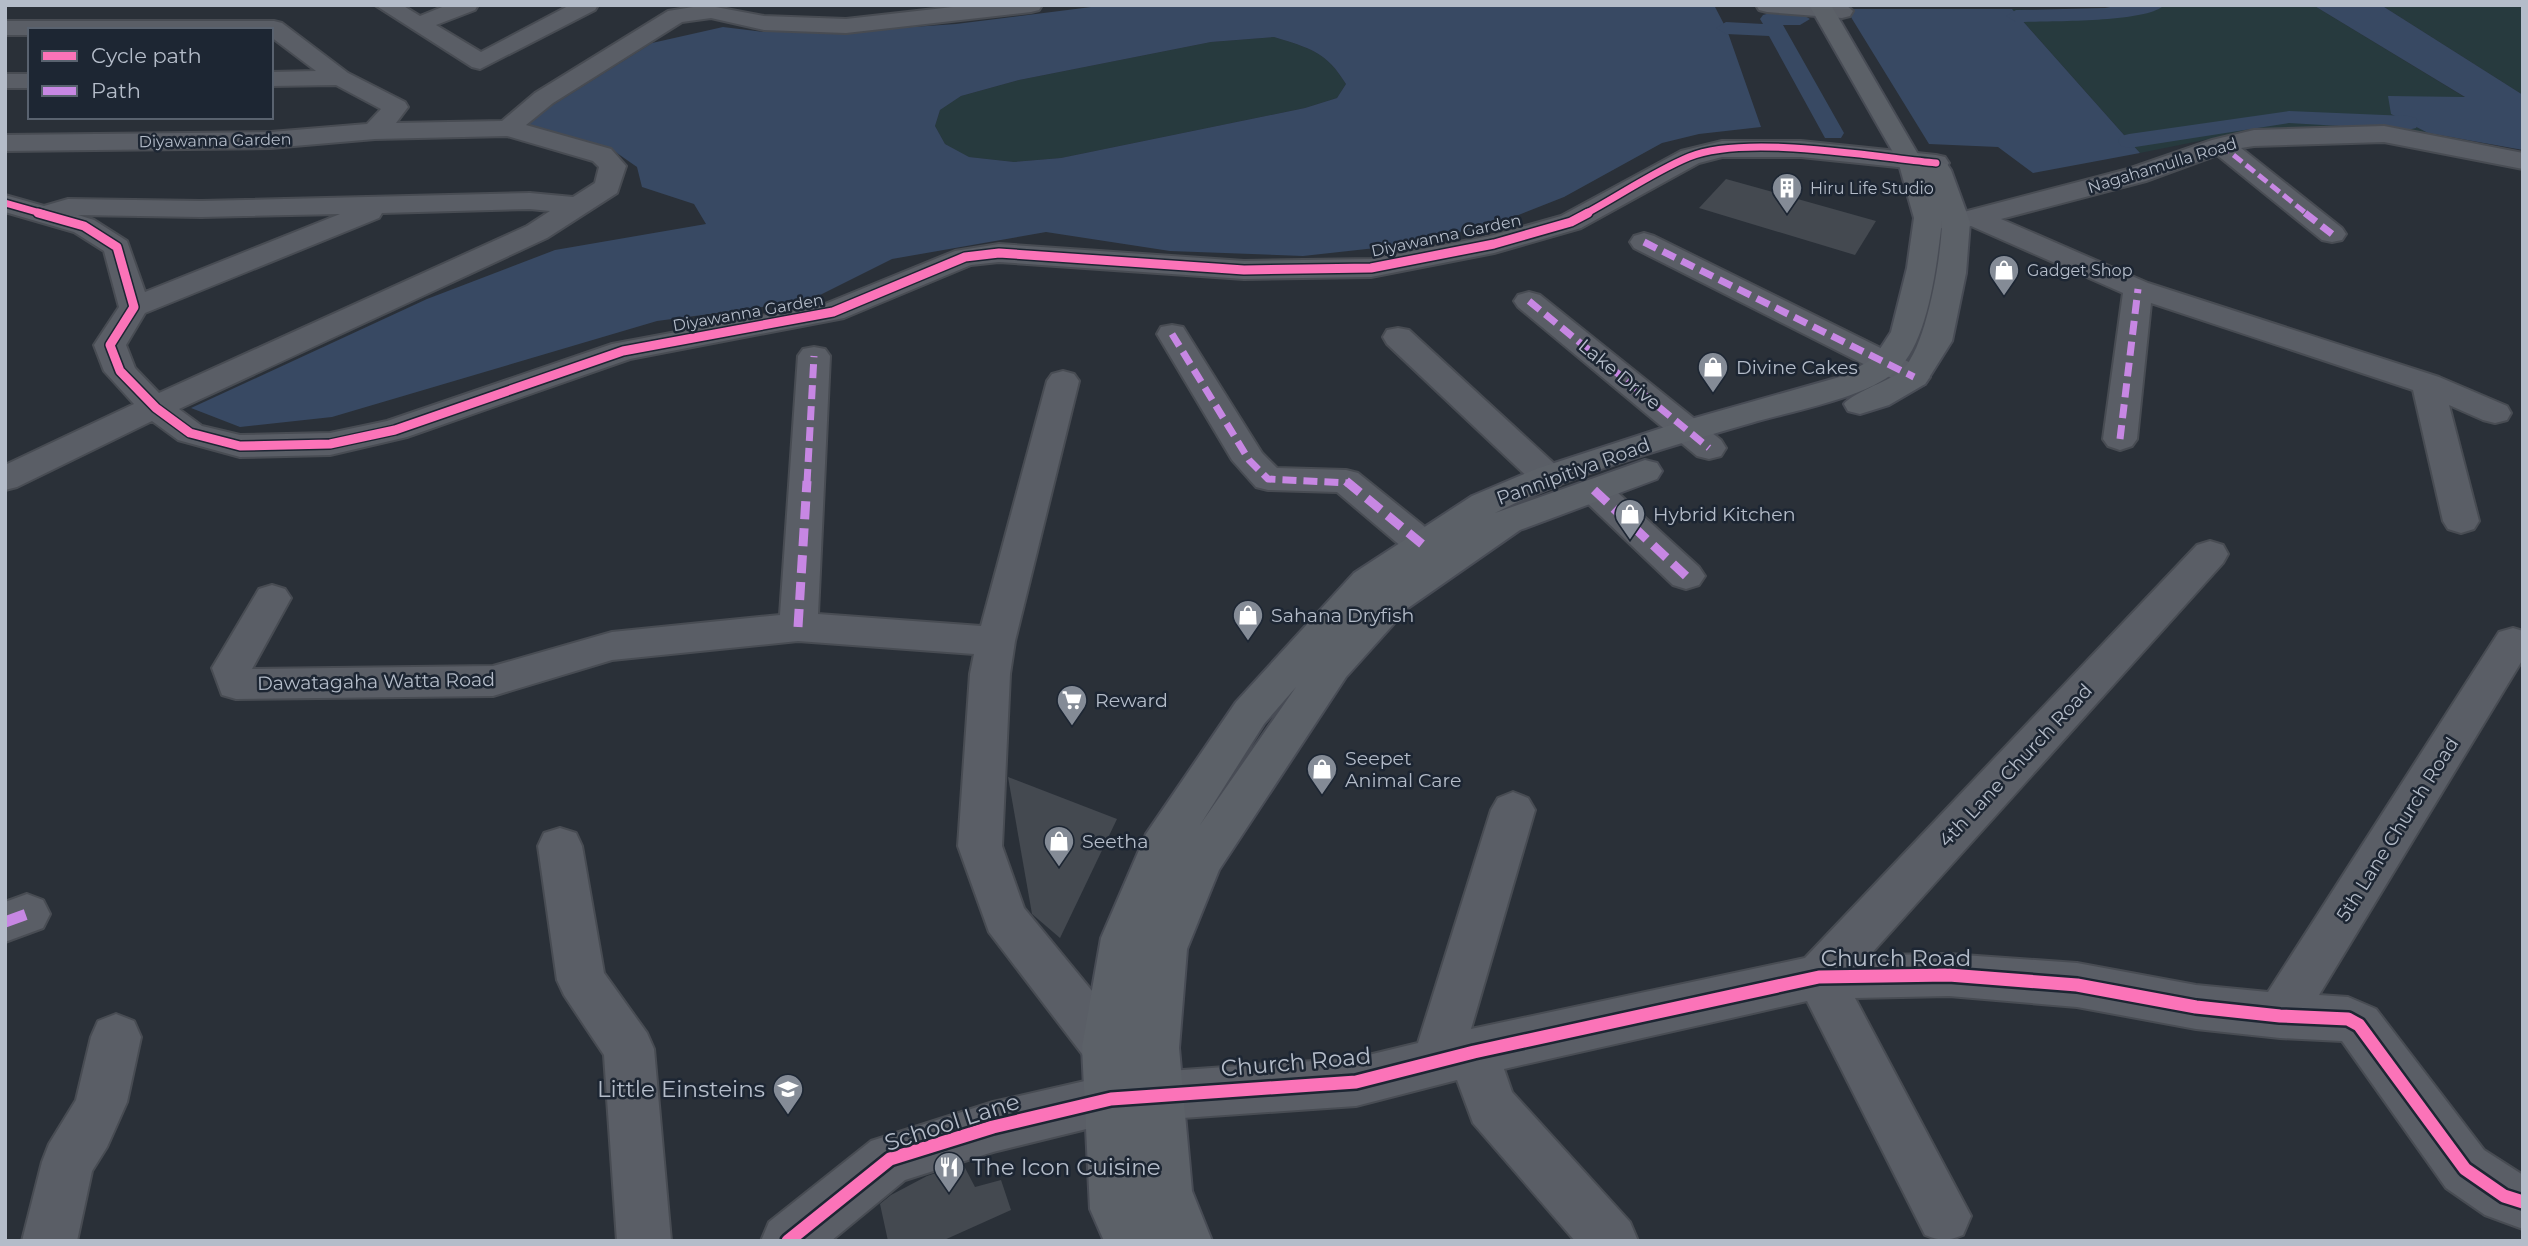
<svg xmlns="http://www.w3.org/2000/svg" width="2528" height="1246" font-family="Montserrat,sans-serif">
<style>
.green{fill:#273a3e}
.water{fill:#384963;fill-rule:evenodd}
.lines{fill:none;stroke-linecap:round;stroke-linejoin:round}
.canal{fill:#384963;fill-rule:evenodd}
.building{fill:#444950}
.minor-casing{stroke:#484c53;stroke-width:4}
.major-casing{stroke:#484c55;stroke-width:4}
.minor{fill:#5a5e66;fill-rule:evenodd}
.major{fill:#5c6168;fill-rule:evenodd}
.quiet-far3{stroke:#c787e3;stroke-width:5;stroke-dasharray:11 5;stroke-linecap:butt}
.quiet-far2{stroke:#c787e3;stroke-width:7;stroke-dasharray:14 7;stroke-linecap:butt}
.quiet-far1{stroke:#c787e3;stroke-width:9;stroke-dasharray:18 9;stroke-linecap:butt}
.quiet{stroke:#c787e3;stroke-width:11;stroke-dasharray:22 11;stroke-linecap:butt}
.cycleway-far2-casing{stroke:#1d2633;stroke-width:10}
.cycleway-far1-casing{stroke:#1d2633;stroke-width:12}
.cycleway-casing{stroke:#1d2633;stroke-width:18}
.cycleway-far2{stroke:#fb73b8;stroke-width:7}
.cycleway-far1{stroke:#fb73b8;stroke-width:9}
.cycleway{stroke:#fb73b8;stroke-width:13}
.labels{text-anchor:middle;stroke-width:5;stroke-linejoin:round;paint-order:stroke}
.far-street-label{font-size:16px;fill:#b4bcc9;stroke:#1d2633}
.far-poi-label{font-size:16px;fill:#b4bcc9;stroke:#1d2633;text-anchor:start}
.poi-label{font-size:19px;fill:#b4bcc9;stroke:#1d2633;text-anchor:start}
.street-label{font-size:19px;fill:#b4bcc9;stroke:#1d2633}
.near-street-label{font-size:23px;fill:#b4bcc9;stroke:#1d2633}
.near-poi-label{font-size:23px;fill:#b4bcc9;stroke:#1d2633;text-anchor:end}
</style>
<rect width="100%" height="100%" fill="#2a3038"/>
<g class="green">
<polygon points="2155,5 2313,5 2466,98 2391,114 2428,133 2318,126 2224,136 2140,153 2012,9 2105,14"/>
<polygon points="2381,5 2523,5 2523,95"/>
<path d="M1274,37C1309,48 1326,51 1346,84L1337,98L1305,108L1061,158L1014,162L968,157L945,144L935,126L940,110L961,96L1019,80L1211,42Z"/>
</g>
<g class="water">
<path d="M1107,5H1714L1727,30L1761,127L1699,134L1662,143L1564,197L1506,220L1412,244L1303,256L1170,251L1046,232L892,259L808,301L657,321L332,417L240,427L191,408L427,299L555,250L706,224L694,204L642,187L637,167L614,151L521,125L652,43L723,27L764,32H841L956,24ZM1274,37C1309,48 1326,51 1346,84L1337,98L1305,108L1061,158L1014,162L969,157L945,144L935,126L940,110L961,96L1019,80L1211,42Z"/>
<polygon points="2313,5 2381,5 2523,95 2523,150 2428,133 2391,114 2388,96 2465,97"/>
<polygon points="1846,9 2012,9 2140,153 2033,173 1998,147 1929,144"/>
</g>
<g class="lines">
<g class="canal">
<path d="M2122,5H2164C2149,23 2043,21 2016,22L2006,16L2016,10L2105,8Z"/>
<polygon points="1770,13 1800,13 1810,19 1800,25 1783,25 1844,133 1841,138 1825,138 1769,36 1726,34 1716,28 1726,22 1763,24 1760,19 1763,15"/>
<polygon points="2289,111 2408,116 2416,118 2419,123 2416,128 2408,130 2289,123 2129,148 2121,146 2118,141 2121,136 2129,134"/>
</g>
</g>
<g class="building">
<polygon points="1726,179 1876,221 1855,255 1699,208"/>
<polygon points="1008,777 1117,819 1060,938 1032,914"/>
<polygon points="963,1164 975,1187 1001,1180 1011,1210 942,1241 888,1241 880,1204 891,1195 927,1176"/>
</g>
<g class="lines">
<g class="minor-casing">
<g id="minor">
<polygon points="375,5 402,5 420,16 447,5 478,5 475,10 436,25 481,52 570,5 598,5 595,10 480,69 472,67"/>
<path d="M705,5L764,16L846,19L970,5H1042L1039,10L1031,12L846,33L764,30L711,18L682,22L553,103L526,125L611,149L626,166L617,193L547,238L179,409L202,426L240,435L330,433L387,421L612,344L825,304L955,251L999,244L1244,261L1371,259L1490,236L1561,216L1681,151L1722,141H1801L1936,155L1945,157L1949,163L1945,169L1936,171L1801,157H1722L1699,163L1581,228L1494,253L1371,277L1244,279L999,262L971,265L844,318L630,359L407,437L330,455L240,457L178,440L152,421L17,487L5,490V465L134,404L104,371L94,345L119,307L104,251L74,232L5,212V195L44,206L68,199L201,201L530,193L573,197L595,183L599,167L593,161L507,136L375,139L271,148L5,151V135L271,132L367,124L381,109L336,85L271,86V72L316,71L271,37V30H30V35H5V21H274L282,23L348,73L405,102L408,107L396,123L502,121L535,93L668,11ZM530,209L550,211L527,226L159,393L135,368L126,345L145,313L379,218L382,213ZM340,214L145,292L127,241L94,220L78,215L201,217Z"/>
<polygon points="1756,5 1846,5 1853,11 1850,16 1842,18 1767,12 1759,10"/>
<rect x="5" y="74" width="25" height="14"/>
<path d="M2384,126L2523,153V169L2384,142L2254,146L2241,148L2342,228L2346,234L2342,240L2332,242L2322,240L2217,155L2146,181L2001,219L2148,283L2439,377L2507,406L2511,413L2507,420L2495,423L2483,420L2449,405L2479,521L2474,529L2461,533L2448,529L2443,521L2413,390L2151,303L2137,439L2132,446L2120,450L2108,446L2103,439L2123,293L1971,226C1953,231 1936,228 1918,224L1914,218L1918,212L1928,210L1956,214L2128,169L2212,140L2254,130Z"/>
<polygon points="1644,233 1654,236 1925,370 1930,377 1925,384 1914,387 1903,384 1634,248 1630,242 1634,236"/>
<polygon points="1529,292 1540,295 1721,440 1726,448 1721,456 1709,459 1697,456 1518,307 1514,301 1518,295"/>
<polygon points="1172,325 1183,327 1262,453 1277,468 1346,470 1358,473 1435,535 1440,544 1435,553 1422,556 1409,553 1337,492 1268,490 1256,487 1232,460 1157,334 1161,327"/>
<polygon points="1398,328 1409,330 1560,469 1565,477 1560,485 1548,488 1536,485 1387,344 1383,337 1387,330"/>
<path d="M814,347L825,349L830,356L818,614L981,626L1047,381L1052,374L1063,371L1074,374L1079,381L1015,641L1010,674L1002,846L1024,908L1120,1025L1142,1032L1149,1048L1142,1064C1121,1072 1109,1071 1089,1063L989,932L958,846L970,674L974,654L798,641L612,660L493,696L236,699L222,695L212,668L218,658L259,589L272,585L285,589L291,598L252,669L493,666L612,632L780,615L798,356L803,349Z"/>
<polygon points="1594,479 1606,482 1699,567 1705,576 1699,585 1686,589 1673,585 1582,498 1577,490 1582,482"/>
<path d="M2210,541L2223,545L2228,554L2223,563L1870,955L1949,954L2077,963L2196,985L2268,992L2499,632L2513,628L2523,631V659L2319,995L2348,997L2376,1009L2484,1150L2523,1175V1229L2485,1215L2446,1188L2342,1041L2280,1038L2196,1029L2077,1007L1949,996L1855,998L1971,1216L1963,1235C1948,1241 1940,1241 1925,1235L1807,1001L1504,1069L1512,1092L1630,1222L1638,1241H1575L1473,1123L1457,1080L1356,1106L1111,1123L993,1152L905,1180L831,1241H761L769,1222L871,1141L993,1102L1111,1075L1356,1058L1418,1043L1491,810L1498,798L1513,792L1528,798L1535,810L1471,1029L1805,958L2197,545Z"/>
<polygon points="560,828 576,833 582,846 604,973 647,1033 654,1049 671,1241 617,1241 604,1055 564,995 557,980 538,846 544,833"/>
<polygon points="27,894 43,900 50,914 43,928 5,942 5,902"/>
<polygon points="116,1014 134,1021 141,1037 127,1102 107,1147 92,1171 77,1241 22,1241 42,1162 49,1144 76,1100 91,1037 98,1021"/>
</g>
</g>
<g class="major-casing">
<path id="major" d="M1809,5H1831L1926,168L1938,162L1947,164L1951,170L1970,222L1966,273L1952,341L1925,384L1889,405L1860,414L1848,411L1844,404C1851,394 1885,382 1899,373C1926,354 1942,253 1942,221C1937,261 1929,343 1896,371C1865,398 1792,411 1751,423C1668,447 1572,474 1495,513L1645,460L1657,463L1662,471L1657,479L1520,530L1408,608L1346,677L1219,870L1187,949L1179,1048L1192,1191L1212,1241H1104L1090,1209L1082,1047L1101,938L1146,834L1236,702L1354,573L1472,496L1536,469L1677,423L1843,376L1874,358L1891,332L1907,268L1914,218L1898,161ZM1296,687L1200,825L1264,724Z"/>
</g>
<use href="#minor" class="minor"/>
<use href="#major" class="major"/>
<polyline class="quiet-far3" points="2221,145 2307,214"/>
<g class="quiet-far2">
<polyline points="2305,213 2332,234"/>
<polyline points="1644,242 1914,377"/>
<polyline points="1529,301 1709,448"/>
<polyline points="1172,334 1249,460 1268,479 1348,483"/>
<polyline points="2120,439 2138,289"/>
<polyline points="807,483 814,356"/>
</g>
<g class="quiet-far1">
<polyline points="1346,481 1422,544"/>
<polyline points="1594,490 1686,576"/>
<polyline points="798,627 807,481"/>
</g>
<polyline class="quiet" points="5,922 27,914"/>
<g class="cycleway-far2-casing">
<g id="cycleway-far2">
<polyline points="5,203 44,214"/>
<path d="M1585,214C1619,196 1653,172 1689,157C1745,134 1874,157 1936,163"/>
</g>
</g>
<g class="cycleway-far1-casing">
<polyline id="cycleway-far1" points="38,213 84,226 117,247 134,307 110,345 120,371 156,408 190,433 240,446 330,444 395,430 623,351 833,312 965,257 999,253 1244,270 1371,268 1494,244 1571,222 1588,213"/>
</g>
<g class="cycleway-casing">
<polyline id="cycleway" points="788,1241 890,1159 993,1127 1111,1099 1356,1082 1474,1052 1819,977 1949,975 2077,985 2196,1007 2280,1016 2348,1019 2359,1025 2465,1169 2504,1196 2523,1202"/>
</g>
<use href="#cycleway-far2" class="cycleway-far2"/>
<use href="#cycleway-far1" class="cycleway-far1"/>
<use href="#cycleway" class="cycleway"/>
</g>
<defs>
<g id="building-pin" transform="scale(1.575)"><path d="M0 17L-7.5 6A9.5 9.5 0 1 1 7.5 6Z" fill="#848b96" stroke="#1d2633"/><path d="M-4-6H4V6H1V3H-1V6H-4ZM-2.5-4.3h1.7v1.8h-1.7ZM.8-4.3h1.7v1.8H.8ZM-2.5-1h1.7V.8h-1.7ZM.8-1h1.7V.8H.8Z" fill="#fff"/></g>
<g id="shop-pin" transform="scale(1.575)"><path d="M0 17L-7.5 6A9.5 9.5 0 1 1 7.5 6Z" fill="#848b96" stroke="#1d2633"/><path d="M-5-2.5h2.3a2.7 3.5 0 0 1 5.4 0H5L5.5 6h-11ZM-1.5-2.5h3a1.5 2.3 0 0 0-3 0Z" fill="#fff"/></g>
<g id="supermarket-pin" transform="scale(1.575)"><path d="M0 17L-7.5 6A9.5 9.5 0 1 1 7.5 6Z" fill="#848b96" stroke="#1d2633"/><path d="M-6-5.5h2.5l.6 2H6L4.5 2H-2.5L-4.4-4H-6ZM-1.5 3.2a1.3 1.3 0 1 0 .1 0ZM3 3.2a1.3 1.3 0 1 0 .1 0Z" fill="#fff"/></g>
<g id="school-pin" transform="scale(1.575)"><path d="M0 17L-7.5 6A9.5 9.5 0 1 1 7.5 6Z" fill="#848b96" stroke="#1d2633"/><path d="M0-5L7-2L0 1L-7-2ZM-4 1L0 2.5L4 1V4Q0 6-4 4Z" fill="#fff"/></g>
<g id="restaurant-pin" transform="scale(1.575)"><path d="M0 17L-7.5 6A9.5 9.5 0 1 1 7.5 6Z" fill="#848b96" stroke="#1d2633"/><path d="M-5-6h1v4h1v-4h1v4h1v-4h1v5L-1.5 .5V6h-2V.5L-5-1ZM5-6V6H3V1.5H1.5Q1.5-4 5-6Z" fill="#fff"/></g>
</defs>
<g fill-rule="evenodd">
<use href="#building-pin" x="1787" y="188"/>
<use href="#shop-pin" x="2004" y="270"/>
<use href="#shop-pin" x="1713" y="367"/>
<use href="#shop-pin" x="1630" y="514"/>
<use href="#shop-pin" x="1248" y="615"/>
<use href="#supermarket-pin" x="1072" y="700"/>
<use href="#shop-pin" x="1322" y="769"/>
<use href="#shop-pin" x="1059" y="841"/>
<use href="#school-pin" x="788" y="1089"/>
<use href="#restaurant-pin" x="949" y="1167"/>
</g>
<g class="labels">
<g class="far-street-label">
<text transform="translate(215 140) rotate(-1)" y="6">Diyawanna Garden</text>
<text transform="translate(2162 165) rotate(-17)" y="6">Nagahamulla Road</text>
<text transform="translate(1446 235) rotate(-12)" y="6">Diyawanna Garden</text>
<text transform="translate(748 312) rotate(-10)" y="6">Diyawanna Garden</text>
</g>
<g class="far-poi-label">
<text x="1810" y="194">Hiru Life Studio</text>
<text x="2027" y="276">Gadget Shop</text>
</g>
<g class="poi-label">
<text x="1736" y="374">Divine Cakes</text>
<text x="1653" y="521">Hybrid Kitchen</text>
<text x="1271" y="622">Sahana Dryfish</text>
<text x="1095" y="707">Reward</text>
<text x="1345" y="765">Seepet<tspan x="1345" dy="22">Animal Care</tspan></text>
<text x="1082" y="848">Seetha</text>
</g>
<g class="street-label">
<text transform="translate(1620 374) rotate(39)" y="7">Lake Drive</text>
<text transform="translate(1573 471) rotate(-20)" y="7">Pannipitiya Road</text>
<text transform="translate(376 681) rotate(-1)" y="7">Dawatagaha Watta Road</text>
<text transform="translate(2015 765) rotate(-47)" y="7">4th Lane Church Road</text>
<text transform="translate(2397 829) rotate(-58)" y="7">5th Lane Church Road</text>
</g>
<g class="near-street-label">
<text x="1896" y="966">Church Road</text>
<text transform="translate(1296 1062) rotate(-5)" y="8">Church Road</text>
<text transform="translate(952 1122) rotate(-18)" y="8">School Lane</text>
</g>
<g class="near-poi-label">
<text x="765" y="1097">Little Einsteins</text>
<text x="972" y="1175" text-anchor="start">The Icon Cuisine</text>
</g>
</g>
<rect width="2528" height="1246" fill="none" stroke="#b4bcc9" stroke-width="14"/>
<rect x="28" y="28" width="245" height="91" fill="#1d2633" stroke="#59626f" stroke-width="2"/>
<rect x="42" y="51" width="35" height="10" fill="#fb73b8" stroke="#59626f" stroke-width="2"/>
<text x="91" y="63" font-size="21" fill="#b4bcc9">Cycle path</text>
<rect x="42" y="86" width="35" height="10" fill="#c787e3" stroke="#59626f" stroke-width="2"/>
<text x="91" y="98" font-size="21" fill="#b4bcc9">Path</text>
</svg>
